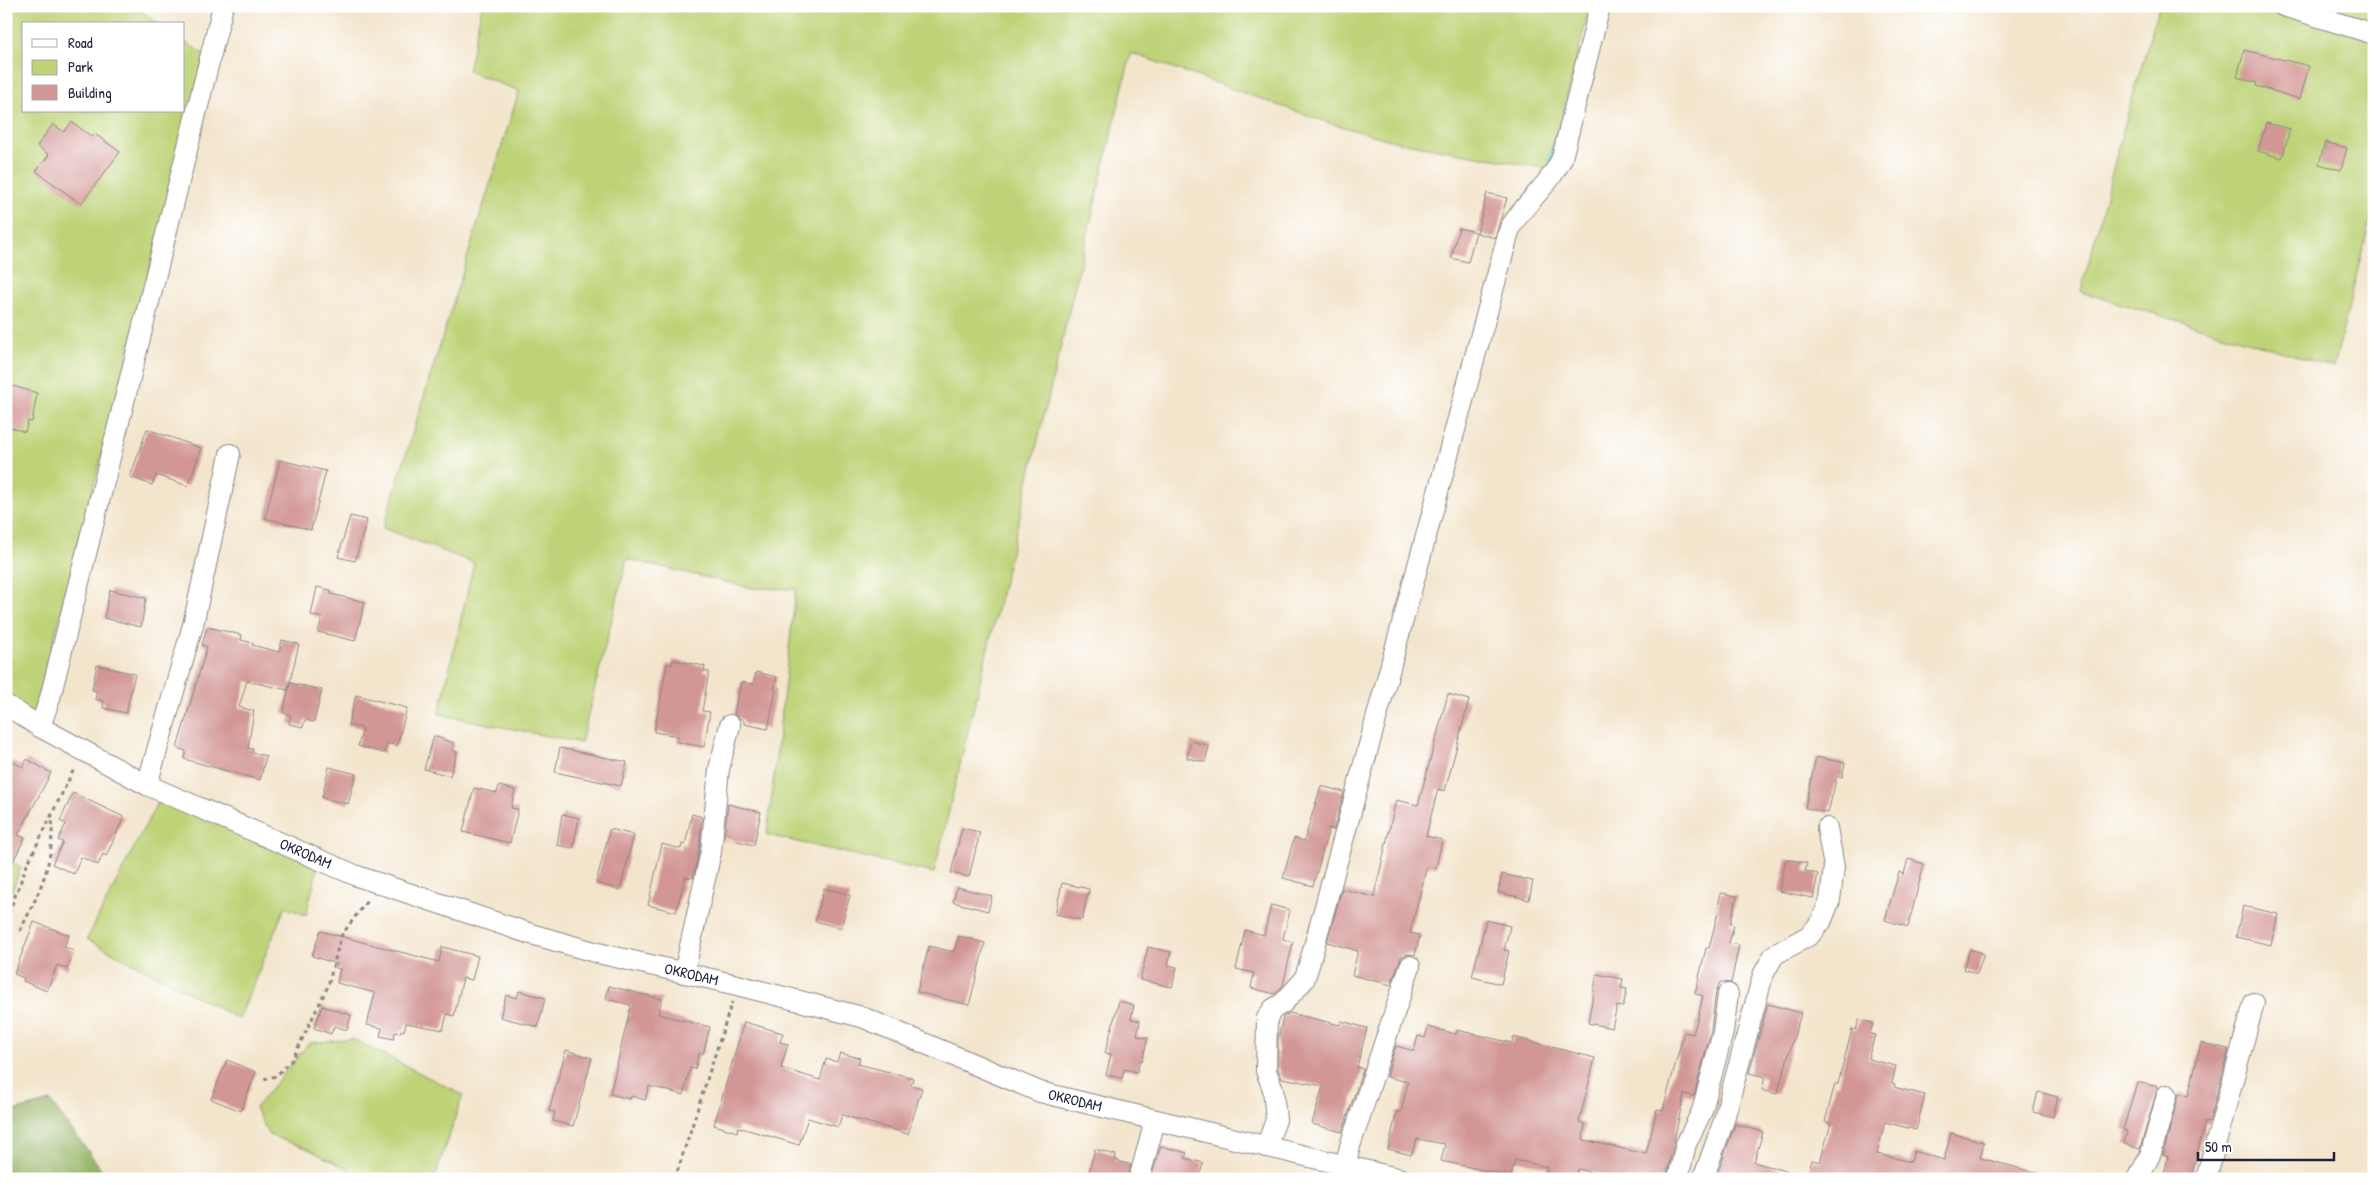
<svg xmlns="http://www.w3.org/2000/svg" width="2380" height="1185" font-family="'Patrick Hand',sans-serif">
<style>
.green{fill:#bed377;stroke:#707a59}
.forest{fill:#96b568;stroke:#5c6c52}
.lines{fill:none;stroke-linecap:round;stroke-linejoin:round}
.stream{stroke:#44b3be;stroke-width:5.5}
.building{fill:#d29694}
.minor-casing{stroke:#8a8484;stroke-width:22}
.path{stroke:#8a8484;stroke-width:3;stroke-dasharray:4 4;stroke-linecap:butt}
.minor{stroke:#fff;stroke-width:20}
.labels{text-anchor:middle;stroke-width:4.5;stroke-linejoin:round;paint-order:stroke}
.street-label{font-size:15px;fill:#22223b;stroke:#fff}
</style>
<rect width="100%" height="100%" fill="#fff"/>
<filter id="ink" filterUnits="userSpaceOnUse"><feTurbulence type="fractalNoise" baseFrequency=".02" numOctaves="2"/><feDisplacementMap in="SourceGraphic" scale="10" xChannelSelector="R" yChannelSelector="G"/><feConvolveMatrix kernelMatrix="1 2 1 2 8 2 1 2 1" color-interpolation-filters="sRGB"/></filter>
<filter id="wash" filterUnits="userSpaceOnUse"><feTurbulence type="fractalNoise" baseFrequency=".0096" numOctaves="4" result="noise"/><feDisplacementMap in="SourceGraphic" scale="20" xChannelSelector="R" yChannelSelector="G"/><feGaussianBlur stdDeviation="1.12" result="paint"/><feColorMatrix in="noise" values="0 0 0 0 0 0 0 0 0 0 0 0 0 0 0 0 0 1.4 0 .05"/><feComposite in="paint" operator="in"/></filter>
<g filter="url(#wash)">
<rect width="100%" height="100%" fill="#f3e5cc"/>
<g class="green">
<polygon points="14,6 134,6 159,24 24,24 24,111 184,111 184,41 205,55 34,717 6,699 6,34"/>
<polygon points="482,6 1590,6 1549,169 1394,141 1326,122 1131,53 934,873 767,835 796,589 751,588 627,559 581,743 439,714 474,563 383,528 519,91 468,71"/>
<polygon points="2159,6 2374,6 2374,203 2334,367 2081,292 2125,123"/>
<polygon points="160,797 318,867 306,915 285,907 239,1019 87,939"/>
<polygon points="6,859 21,867 6,907"/>
<polygon points="353,1039 463,1095 434,1179 367,1179 306,1148 269,1135 255,1108 309,1043"/>
</g>
<polygon class="forest" points="50,1101 109,1179 6,1179 6,1113"/>
<g class="lines">
<polyline class="stream" points="1551,160 1557,135"/>
</g>
<g id="blocks">
<g class="building">
<polygon points="2244,50 2309,66 2300,99 2256,86 2257,83 2237,77"/>
<polygon points="72,122 92,137 95,134 120,152 81,204 36,171 49,155 37,146 53,124 64,132"/>
<polygon points="2266,123 2290,129 2282,158 2258,151"/>
<polygon points="2325,142 2347,148 2341,170 2319,164"/>
<polygon points="1487,193 1507,198 1495,238 1477,233"/>
<polygon points="1459,228 1476,232 1468,262 1451,258"/>
<polygon points="6,384 37,393 32,422 28,421 25,432 6,426"/>
<polygon points="147,429 201,448 188,486 156,475 152,485 130,477"/>
<polygon points="280,460 326,471 311,530 265,518"/>
<polygon points="350,516 367,520 355,561 338,557"/>
<polygon points="317,587 331,590 331,594 365,602 355,641 318,632 322,618 311,615"/>
<polygon points="110,590 146,598 141,627 104,618"/>
<polygon points="207,627 242,635 241,640 253,643 252,645 279,652 282,640 299,644 288,690 247,681 239,707 254,711 248,748 253,749 252,753 266,756 260,780 184,759 186,751 177,748 207,647 202,645"/>
<polygon points="673,660 705,666 704,671 709,672 702,711 710,712 704,747 677,742 678,736 654,732 667,664 672,665"/>
<polygon points="97,665 135,674 126,713 103,708 104,701 95,699 97,691 92,690"/>
<polygon points="756,672 777,677 774,689 776,690 768,729 744,724 744,721 734,714 741,682 753,684"/>
<polygon points="290,683 322,690 314,722 305,720 303,727 289,724 291,715 283,713"/>
<polygon points="1448,694 1469,700 1445,791 1438,789 1426,836 1442,840 1436,868 1427,866 1410,933 1420,935 1415,955 1408,954 1401,957 1391,985 1352,975 1358,951 1327,942 1342,889 1374,897 1396,800 1418,805"/>
<polygon points="356,695 407,708 397,746 387,743 384,753 358,746 363,728 348,725"/>
<polygon points="434,736 454,743 452,750 457,752 450,776 424,769"/>
<polygon points="1191,741 1209,746 1205,762 1187,758"/>
<polygon points="560,748 627,762 621,786 555,772"/>
<polygon points="1816,757 1845,763 1842,777 1837,776 1828,813 1805,808"/>
<polygon points="6,759 23,767 27,759 51,773 18,835 25,838 6,875"/>
<polygon points="329,767 356,774 348,804 322,798"/>
<polygon points="499,786 515,790 511,808 518,809 510,843 463,832 474,788 497,793"/>
<polygon points="1321,786 1344,792 1334,830 1329,828 1313,886 1283,878 1294,838 1304,841"/>
<polygon points="73,793 124,817 106,856 103,854 98,865 81,857 74,874 52,864 63,842 58,840 66,824 60,821"/>
<polygon points="728,804 761,812 754,845 724,838"/>
<polygon points="562,814 579,818 573,848 557,845"/>
<polygon points="692,814 702,817 699,850 693,878 685,877 676,912 648,905 662,844 681,849 682,844 685,845"/>
<polygon points="962,828 980,832 969,877 951,873"/>
<polygon points="610,829 634,835 620,890 596,883"/>
<polygon points="1786,859 1807,863 1805,871 1818,874 1813,898 1779,891"/>
<polygon points="1908,859 1924,864 1908,927 1885,920 1899,872 1904,874"/>
<polygon points="1502,874 1533,881 1529,900 1498,892"/>
<polygon points="1062,883 1089,889 1082,920 1055,914"/>
<polygon points="957,887 992,896 988,911 953,902"/>
<polygon points="824,888 850,895 841,928 815,921"/>
<polygon points="1721,893 1737,896 1730,924 1734,925 1729,943 1739,945 1731,983 1720,982 1716,992 1711,1030 1694,1096 1684,1094 1666,1179 1620,1179 1578,1169 1576,1179 1545,1179 1547,1167 1515,1160 1511,1176 1441,1161 1445,1144 1417,1139 1411,1155 1388,1149 1397,1111 1401,1112 1408,1082 1387,1077 1392,1057 1396,1046 1414,1051 1418,1036 1425,1038 1428,1027 1456,1034 1457,1030 1512,1043 1513,1037 1595,1058 1579,1122 1585,1124 1583,1138 1584,1140 1646,1154 1657,1109 1663,1110 1684,1032 1693,1034 1698,1017 1703,996 1695,994 1706,948 1709,948 1718,912 1717,911"/>
<polygon points="1271,905 1290,910 1283,939 1293,942 1283,985 1275,994 1251,988 1254,973 1236,969 1245,930 1264,935"/>
<polygon points="2243,906 2278,914 2271,945 2236,937"/>
<polygon points="1486,920 1510,926 1504,950 1509,951 1501,984 1472,977"/>
<polygon points="34,922 69,935 64,947 74,951 67,969 57,965 47,991 23,981 24,978 14,974"/>
<polygon points="320,931 439,962 442,947 478,956 472,980 463,978 454,1016 447,1014 443,1030 406,1023 404,1031 401,1030 400,1033 395,1032 394,1039 380,1036 382,1028 367,1025 375,993 337,983 340,969 336,968 337,964 312,956"/>
<polygon points="959,936 985,943 969,1005 917,992 929,946 954,952"/>
<polygon points="1148,947 1171,952 1168,965 1177,967 1172,987 1140,980"/>
<polygon points="1970,949 1984,954 1977,974 1963,969"/>
<polygon points="1597,974 1623,979 1621,988 1627,989 1623,1007 1617,1006 1612,1028 1588,1023"/>
<polygon points="609,986 662,999 658,1014 710,1027 703,1054 699,1053 695,1069 690,1068 684,1095 649,1086 645,1100 631,1096 630,1099 610,1094 631,1005 606,999"/>
<polygon points="519,991 545,998 538,1027 500,1017 506,995 517,998"/>
<polygon points="1119,1001 1134,1005 1131,1019 1140,1021 1137,1036 1148,1038 1142,1061 1140,1060 1137,1072 1124,1069 1122,1078 1106,1075 1111,1054 1105,1053"/>
<polygon points="1768,1004 1801,1013 1777,1094 1762,1090 1765,1077 1749,1073"/>
<polygon points="322,1006 351,1015 347,1030 334,1026 331,1034 314,1028"/>
<polygon points="1290,1013 1340,1025 1341,1021 1367,1028 1357,1067 1363,1069 1342,1132 1312,1124 1323,1086 1282,1078 1278,1069 1278,1039 1283,1017"/>
<polygon points="1859,1020 1873,1023 1870,1034 1875,1035 1868,1059 1896,1066 1892,1083 1895,1084 1894,1087 1925,1095 1916,1130 1885,1122 1877,1154 1911,1162 1914,1151 1944,1160 1951,1133 1984,1142 1980,1158 2041,1174 2041,1179 1806,1179 1812,1160 1820,1162 1831,1123 1825,1122 1835,1084 1838,1084 1852,1029 1856,1030"/>
<polygon points="744,1022 783,1033 780,1042 788,1044 781,1068 820,1080 826,1059 837,1062 840,1053 860,1058 858,1064 913,1078 911,1085 922,1088 908,1134 842,1115 838,1127 808,1118 799,1145 738,1127 737,1132 714,1125"/>
<polygon points="2201,1043 2229,1049 2209,1123 2205,1122 2191,1179 2163,1179 2168,1157 2163,1155 2179,1093 2188,1096"/>
<polygon points="566,1050 592,1058 573,1126 553,1121 555,1112 549,1111"/>
<polygon points="227,1060 256,1072 241,1111 211,1099"/>
<polygon points="2137,1082 2158,1087 2140,1149 2124,1144 2127,1131 2123,1130"/>
<polygon points="2038,1092 2058,1097 2053,1117 2033,1112"/>
<polygon points="1735,1124 1763,1132 1754,1162 1799,1175 1799,1179 1716,1179"/>
<polygon points="1161,1146 1187,1153 1185,1158 1203,1163 1199,1179 1151,1179"/>
<polygon points="1095,1149 1116,1155 1115,1160 1131,1165 1127,1179 1087,1179"/>
</g>
</g>
</g>
<g filter="url(#ink)">
<use href="#blocks" fill-opacity="0" stroke="#8a8484" stroke-width="1"/>
<g class="lines">
<g class="minor-casing">
<g id="minor">
<polyline points="2283,6 2374,34"/>
<path id="s1" d="M6,705L40,727L147,785L357,876L531,934L598,953L737,985L862,1017L1040,1092L1401,1179"/>
<polyline points="40,727 50,698 223,6"/>
<polyline points="147,785 193,625 230,454"/>
<polyline points="684,973 711,852 719,769 730,725"/>
<path d="M1266,1147L1276,1120L1273,1089L1266,1071L1267,1018L1273,1009L1283,1003L1304,980L1309,965L1510,228C1525,202 1550,185 1562,158L1600,6"/>
<polyline points="1345,1166 1351,1143 1410,966"/>
<polyline points="1139,1179 1155,1121"/>
<polyline points="1678,1179 1686,1144 1702,1111 1723,1032 1728,994"/>
<polyline points="1703,1179 1723,1123 1763,975 1774,955 1810,935 1821,922 1830,900 1834,867 1827,828"/>
<polyline points="2138,1179 2151,1153 2167,1095"/>
<polyline points="2206,1179 2254,1003"/>
</g>
</g>
<g class="path">
<polyline points="6,920 27,865 75,767"/>
<path d="M20,931C41,889 54,864 52,815"/>
<polyline points="264,1079 276,1076 292,1060 328,986 341,936 369,898"/>
<polyline points="675,1179 732,1002"/>
</g>
<use href="#minor" class="minor"/>
</g>
</g>
<g class="labels">
<g class="street-label">
<text dy="5" stroke="none"><textPath href="#s1" startOffset="335">OKRODAM</textPath></text>
<text dy="5" stroke="none"><textPath href="#s1" startOffset="740">OKRODAM</textPath></text>
<text dy="5" stroke="none"><textPath href="#s1" startOffset="1145">OKRODAM</textPath></text>
</g>
</g>
<rect width="2380" height="1185" fill="none" stroke="#fff" stroke-width="25"/>
<rect x="22" y="22" width="162" height="90" fill="#ffffff" stroke="#a7a7b1"/>
<rect x="32" y="39" width="25" height="8" fill="#ffffff" stroke="#a7a7b1"/>
<text x="68" y="48" font-size="15" fill="#22223b">Road</text>
<rect x="32" y="60" width="25" height="15" fill="#bed377" stroke="#a7a7b1"/>
<text x="68" y="72" font-size="15" fill="#22223b">Park</text>
<rect x="32" y="85" width="25" height="15" fill="#d29694" stroke="#a7a7b1"/>
<text x="68" y="98" font-size="15" fill="#22223b">Building</text>
<path d="M2198 1152v8h136v-8" fill="none" stroke="#22223b" stroke-width="2.5"/>
<text x="2205" y="1152" font-size="15" fill="#22223b" stroke="#ffffff" stroke-width="4" paint-order="stroke">50 m</text>
</svg>
